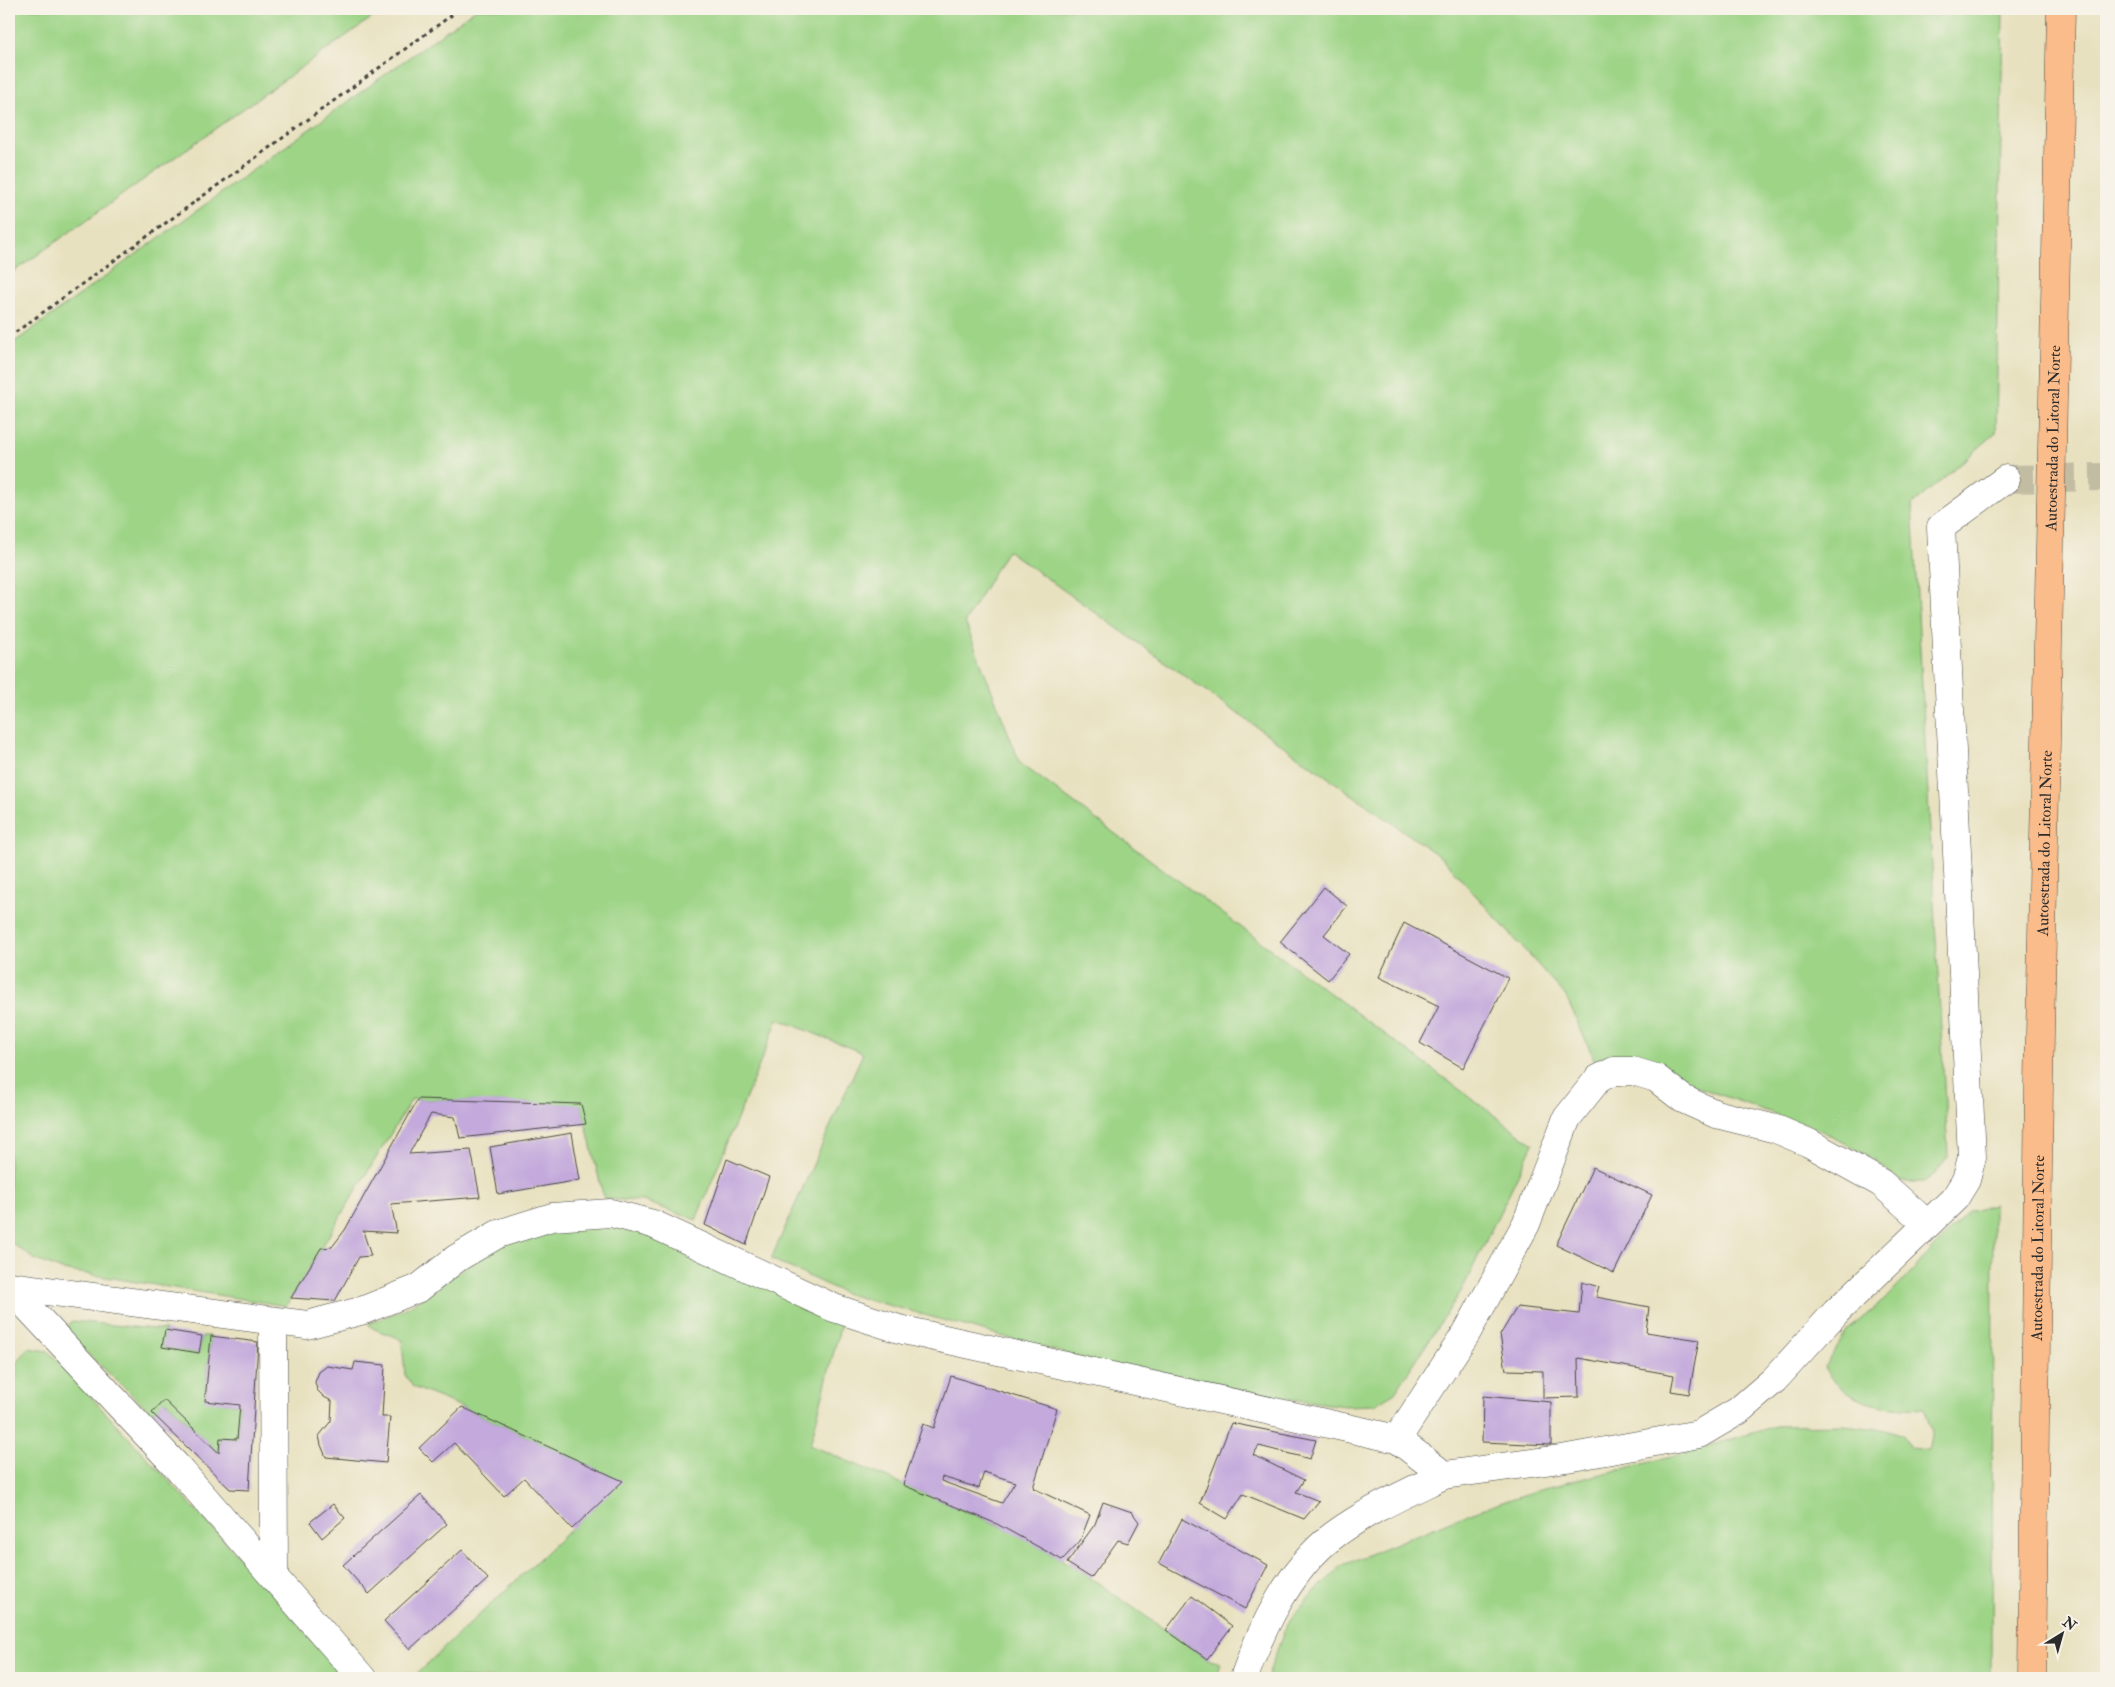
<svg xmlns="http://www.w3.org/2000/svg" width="2115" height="1687" font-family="'IM FELL Double Pica',serif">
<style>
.green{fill:#9dd486;stroke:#648058}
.building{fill:#c3a9dc;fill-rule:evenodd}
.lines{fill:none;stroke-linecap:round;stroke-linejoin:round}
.minor-tunnel{stroke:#c2bda2;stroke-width:28;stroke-dasharray:28 14;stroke-linecap:butt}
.minor-casing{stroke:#474641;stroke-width:29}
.motorway-casing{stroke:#474641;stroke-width:29}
.path{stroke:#474641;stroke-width:3;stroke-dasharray:4 4;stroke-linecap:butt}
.minor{stroke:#fff;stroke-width:28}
.motorway{stroke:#fabc8b;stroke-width:28}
.labels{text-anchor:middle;stroke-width:5;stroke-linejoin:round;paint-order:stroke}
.street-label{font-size:16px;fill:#2b2b2b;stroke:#f7f3e8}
</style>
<rect width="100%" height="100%" fill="#f7f3e8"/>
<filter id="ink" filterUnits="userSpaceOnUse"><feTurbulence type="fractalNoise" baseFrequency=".02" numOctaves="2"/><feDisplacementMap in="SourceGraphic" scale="10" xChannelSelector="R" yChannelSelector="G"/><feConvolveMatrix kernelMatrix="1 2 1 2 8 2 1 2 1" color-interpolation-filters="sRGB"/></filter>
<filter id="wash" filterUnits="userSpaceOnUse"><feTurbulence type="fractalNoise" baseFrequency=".0096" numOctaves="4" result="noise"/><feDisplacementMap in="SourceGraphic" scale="20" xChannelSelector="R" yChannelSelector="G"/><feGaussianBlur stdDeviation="1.12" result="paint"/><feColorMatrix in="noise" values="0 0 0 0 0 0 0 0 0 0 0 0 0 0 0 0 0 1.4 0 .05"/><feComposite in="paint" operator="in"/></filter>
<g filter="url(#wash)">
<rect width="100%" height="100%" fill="#e8e1c0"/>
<g class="green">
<polygon points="9,9 384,9 9,275"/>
<polygon points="476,9 2003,9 1996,433 1912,505 1948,1156 1936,1173 1924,1182 1901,1182 1875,1160 1820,1130 1687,1083 1668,1071 1635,1055 1595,1061 1565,995 1443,859 1007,550 965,622 1020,763 1533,1144 1462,1290 1395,1392 1374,1405 1344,1406 1173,1383 844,1293 771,1259 863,1053 778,1019 696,1220 643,1201 604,1199 581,1105 412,1099 286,1306 62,1270 34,1259 9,1241 9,346"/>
<path d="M1993,1205L1992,1678H1267L1286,1626L1311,1595L1343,1565L1470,1513L1541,1489L1675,1456L1776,1426L1844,1425L1889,1430L1903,1435L1910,1448L1928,1450L1932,1431L1924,1409C1885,1407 1845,1407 1824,1367L1848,1330L1889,1296L1968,1211Z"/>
<path d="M611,1225L647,1235L842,1320L810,1445L1010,1530L1078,1569L1207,1659L1221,1663L1217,1678H412L622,1481L462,1407L413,1387L405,1375L402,1341C392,1333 376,1333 368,1324C387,1316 406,1310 423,1298C451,1280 475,1257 505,1242C537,1226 576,1228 611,1225Z"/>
<polygon points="72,1321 165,1330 163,1347 199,1353 202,1336 211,1336 205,1400 240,1405 237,1439 220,1438 219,1453 165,1400 152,1413 73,1340 67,1327"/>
<polygon points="28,1348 48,1351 258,1577 344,1678 9,1678 9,1374"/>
</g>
<g id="blocks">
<g class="building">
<polygon points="1324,887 1347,906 1324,935 1349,954 1328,980 1280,942"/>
<polygon points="1404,923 1508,978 1463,1068 1420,1043 1439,1006 1379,977"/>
<polygon points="418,1099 581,1104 586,1124 460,1138 455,1117 431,1114 409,1154 471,1150 480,1197 391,1204 397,1233 363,1231 371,1256 359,1257 335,1301 291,1298 321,1248 332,1247 345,1230"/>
<polygon points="572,1133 580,1180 498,1194 490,1147"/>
<polygon points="727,1159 769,1177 746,1245 705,1225"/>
<polygon points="1593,1167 1652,1195 1614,1273 1556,1245"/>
<polygon points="1582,1282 1599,1287 1596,1297 1649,1307 1646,1332 1699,1340 1689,1394 1671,1391 1674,1375 1578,1358 1579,1397 1543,1398 1543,1371 1506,1370 1500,1335 1517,1307 1579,1314"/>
<polygon points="165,1330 202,1336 199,1353 162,1347"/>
<polygon points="211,1336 258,1342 249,1490 230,1489 152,1413 164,1400 219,1453 220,1438 237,1439 240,1405 205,1401"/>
<polygon points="355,1362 385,1365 382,1417 390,1417 386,1463 326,1457 321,1445 319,1436 331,1421 332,1401 324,1397 317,1390 315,1382 319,1372 327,1366 353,1370"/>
<path d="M951,1376L1057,1409L1033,1488L1090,1515L1080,1541L1062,1560L997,1524L903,1485L923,1424L934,1428ZM984,1472L1015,1482L1002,1503L941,1481L942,1477L979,1488Z"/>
<polygon points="1483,1396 1551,1402 1551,1445 1482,1442"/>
<polygon points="462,1407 623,1481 572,1529 524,1478 504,1496 454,1443 433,1462 419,1448"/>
<polygon points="1231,1423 1316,1440 1310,1459 1259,1446 1253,1455 1304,1480 1296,1492 1319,1501 1304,1519 1243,1494 1227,1519 1200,1503"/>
<polygon points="421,1495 447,1524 369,1594 343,1565"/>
<polygon points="1103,1502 1132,1512 1139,1522 1128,1543 1118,1540 1091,1578 1067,1563 1095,1524"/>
<polygon points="333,1504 345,1518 322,1538 310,1522"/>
<polygon points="1182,1519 1268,1565 1245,1609 1159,1563"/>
<polygon points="462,1550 488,1579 410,1649 384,1621"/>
<polygon points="1192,1596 1232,1626 1207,1659 1166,1630"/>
</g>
</g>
</g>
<g filter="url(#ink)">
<use href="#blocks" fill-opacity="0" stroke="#474641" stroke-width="1"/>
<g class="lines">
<polyline class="minor-tunnel" points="2006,479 2106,477"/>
<g class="minor-casing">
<g id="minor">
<path d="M9,1286L307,1325L364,1310L419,1288L457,1258L498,1234L552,1217L611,1213L653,1224L834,1308L899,1329L1397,1439L1444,1475C1407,1493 1368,1510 1334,1535C1291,1567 1261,1628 1244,1678"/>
<polyline points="9,1287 181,1471 362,1678"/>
<polyline points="273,1321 274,1575"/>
<polyline points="1397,1439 1467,1332 1526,1224 1567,1118 1598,1079 1614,1071 1633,1071 1656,1078 1683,1099 1716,1114 1776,1129 1809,1143 1881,1183 1927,1224"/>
<polyline points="1444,1475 1567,1458 1699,1434 1738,1411 1774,1380 1836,1312 1955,1198 1966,1180 1972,1157 1941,527 2006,479"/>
</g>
</g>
<g class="motorway-casing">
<g id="motorway">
<path id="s1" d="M2032,1678L2039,1083L2061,9"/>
</g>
</g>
<polyline class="path" points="9,337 460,9"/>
<use href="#minor" class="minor"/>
<use href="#motorway" class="motorway"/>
</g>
</g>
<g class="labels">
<g class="street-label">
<text dy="6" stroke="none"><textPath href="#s1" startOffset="1240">Autoestrada do Litoral Norte</textPath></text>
<text dy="6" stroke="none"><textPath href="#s1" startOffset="835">Autoestrada do Litoral Norte</textPath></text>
<text dy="6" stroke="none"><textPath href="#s1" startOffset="430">Autoestrada do Litoral Norte</textPath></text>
</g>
</g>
<rect width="2115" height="1687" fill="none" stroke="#f7f3e8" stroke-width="30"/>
<g transform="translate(2062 1634) rotate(37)" stroke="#f7f3e8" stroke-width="4" paint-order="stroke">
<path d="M0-4L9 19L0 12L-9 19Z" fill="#2b2b2b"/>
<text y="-8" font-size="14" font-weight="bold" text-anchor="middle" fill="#2b2b2b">N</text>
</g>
</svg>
